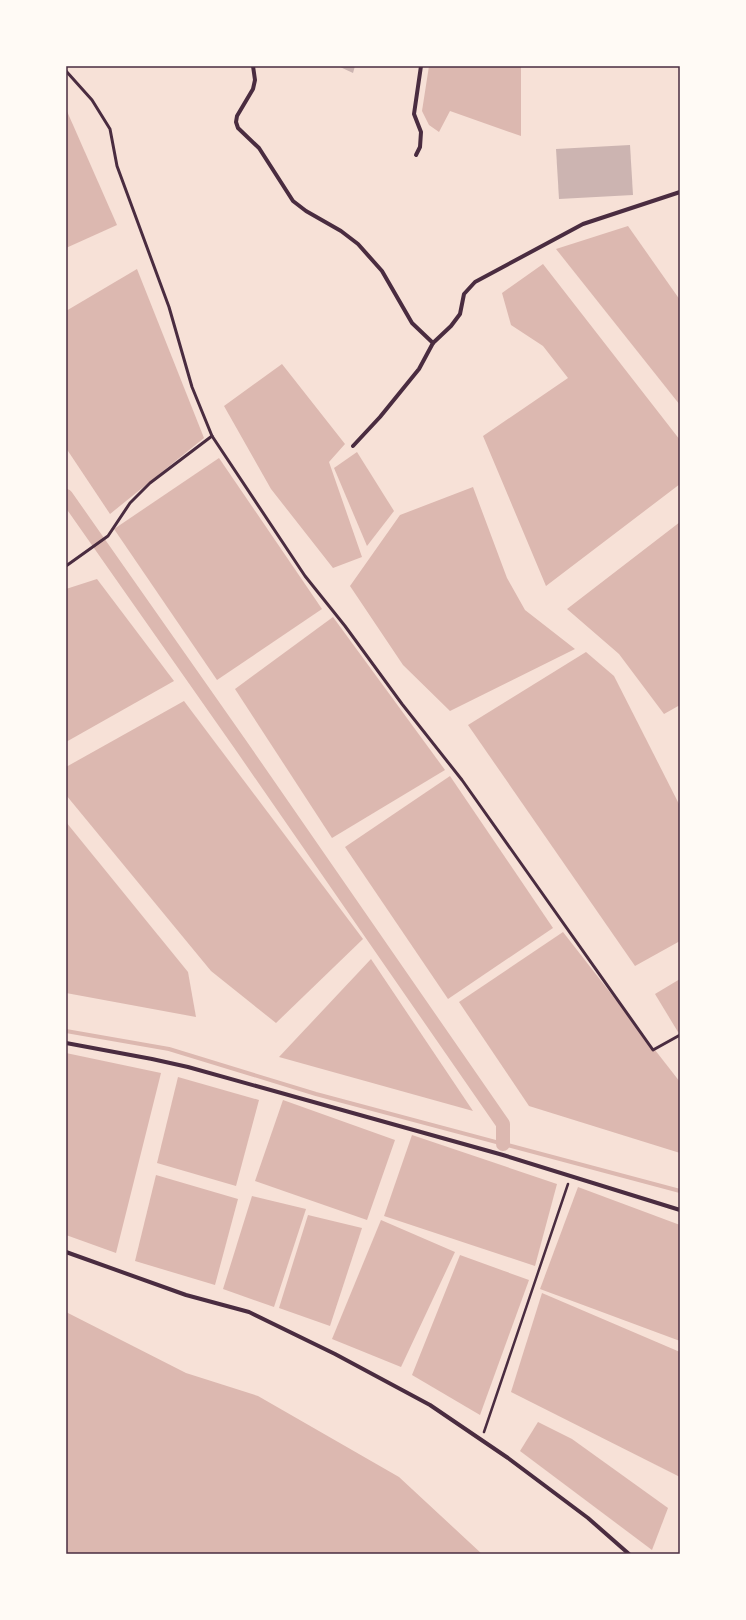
<svg xmlns="http://www.w3.org/2000/svg" width="746" height="1620" font-family="'Titillium Web',sans-serif">
<style>
.water{fill:#dcb8b0}
.lines{fill:none;stroke-linecap:round;stroke-linejoin:round}
.stream{stroke:#dcb8b0;stroke-width:4}
.canal{stroke:#dcb8b0;stroke-width:14}
.building{fill:#ccb4b1}
.path{stroke:#4a2c40;stroke-width:2.5}
.service{stroke:#4a2c40;stroke-width:3}
.minor{stroke:#4a2c40;stroke-width:4}
.neatline{fill:none;stroke:#4a2c40;stroke-width:1.5}
</style>
<rect width="100%" height="100%" fill="#f7e1d7"/>
<g class="water">
<polygon points="429,66 521,66 521,136 450,111 439,132 429,125 422,111"/>
<polygon points="66,109 117,225 66,248"/>
<polygon points="628,226 680,300 680,405 556,249"/>
<polygon points="543,264 680,440 680,484 546,586 483,436 568,378 543,346 511,325 502,293"/>
<polygon points="137,269 204,438 110,514 66,448 66,311"/>
<polygon points="282,364 345,444 329,462 362,557 333,568 271,489 224,406"/>
<polygon points="357,452 394,511 367,546 334,468"/>
<polygon points="219,458 322,609 217,680 114,529"/>
<polygon points="473,487 507,578 525,610 575,649 450,711 403,665 350,586 400,515"/>
<polygon points="680,522 680,705 664,714 619,654 567,609"/>
<polygon points="97,579 174,681 66,742 66,589"/>
<polygon points="333,617 445,770 332,838 235,689"/>
<polygon points="586,652 614,676 680,806 680,941 635,966 468,725"/>
<polygon points="184,701 363,939 276,1023 211,971 66,795 66,767"/>
<polygon points="450,776 553,928 448,999 345,847"/>
<polygon points="66,822 188,972 196,1017 66,993"/>
<polygon points="563,932 680,1082 680,1153 529,1106 459,1002"/>
<polygon points="371,959 473,1111 279,1057"/>
<polygon points="680,979 680,1031 678,1032 655,994"/>
<polygon points="66,1053 161,1073 116,1253 66,1235"/>
<polygon points="178,1077 259,1100 236,1186 157,1163"/>
<polygon points="283,1100 395,1140 367,1220 255,1181"/>
<polygon points="412,1135 557,1184 535,1266 384,1216"/>
<polygon points="156,1175 238,1199 215,1285 135,1261"/>
<polygon points="578,1187 680,1225 680,1341 540,1289"/>
<polygon points="252,1196 306,1209 274,1307 223,1289"/>
<polygon points="308,1215 362,1228 330,1326 279,1308"/>
<polygon points="381,1220 455,1252 401,1367 332,1339"/>
<polygon points="460,1255 529,1280 480,1415 412,1375"/>
<polygon points="542,1293 680,1352 680,1477 511,1392"/>
<polygon points="66,1312 186,1373 258,1396 399,1477 482,1554 66,1554"/>
<polygon points="538,1422 572,1439 668,1508 652,1550 520,1451"/>
</g>
<g class="lines">
<polyline class="stream" points="66,1031 169,1049 316,1094 680,1191"/>
<polyline class="canal" points="66,496 240,744 503,1124 503,1144"/>
</g>
<g class="building">
<polygon points="338,66 355,66 353,73"/>
<polygon points="630,145 633,195 559,199 556,149"/>
</g>
<g class="lines">
<polyline class="path" points="484,1432 568,1184"/>
<g class="service">
<polyline points="66,71 92,100 110,129 117,166 169,307 192,387 212,436 305,576 345,626 402,704 462,780 653,1050 680,1035"/>
<polyline points="66,566 108,536 130,503 150,483 212,436"/>
</g>
<g class="minor">
<polyline points="253,66 255,80 253,89 237,116 236,122 238,128 259,148 293,201 306,211 341,231 358,244 382,271 412,323 433,343"/>
<polyline points="416,155 420,147 421,132 414,114 421,66"/>
<polyline points="353,446 380,417 419,369 433,343 451,326 460,314 464,294 475,282 583,224 680,192"/>
<polyline points="66,1043 152,1059 188,1067 503,1155 680,1210"/>
<polyline points="66,1252 186,1295 249,1312 335,1354 430,1405 508,1458 588,1518 629,1554"/>
</g>
</g>
<rect width="746" height="1620" fill="none" stroke="#fffaf5" stroke-width="134"/>
<rect x="67" y="67" width="612" height="1486" class="neatline"/>
</svg>
